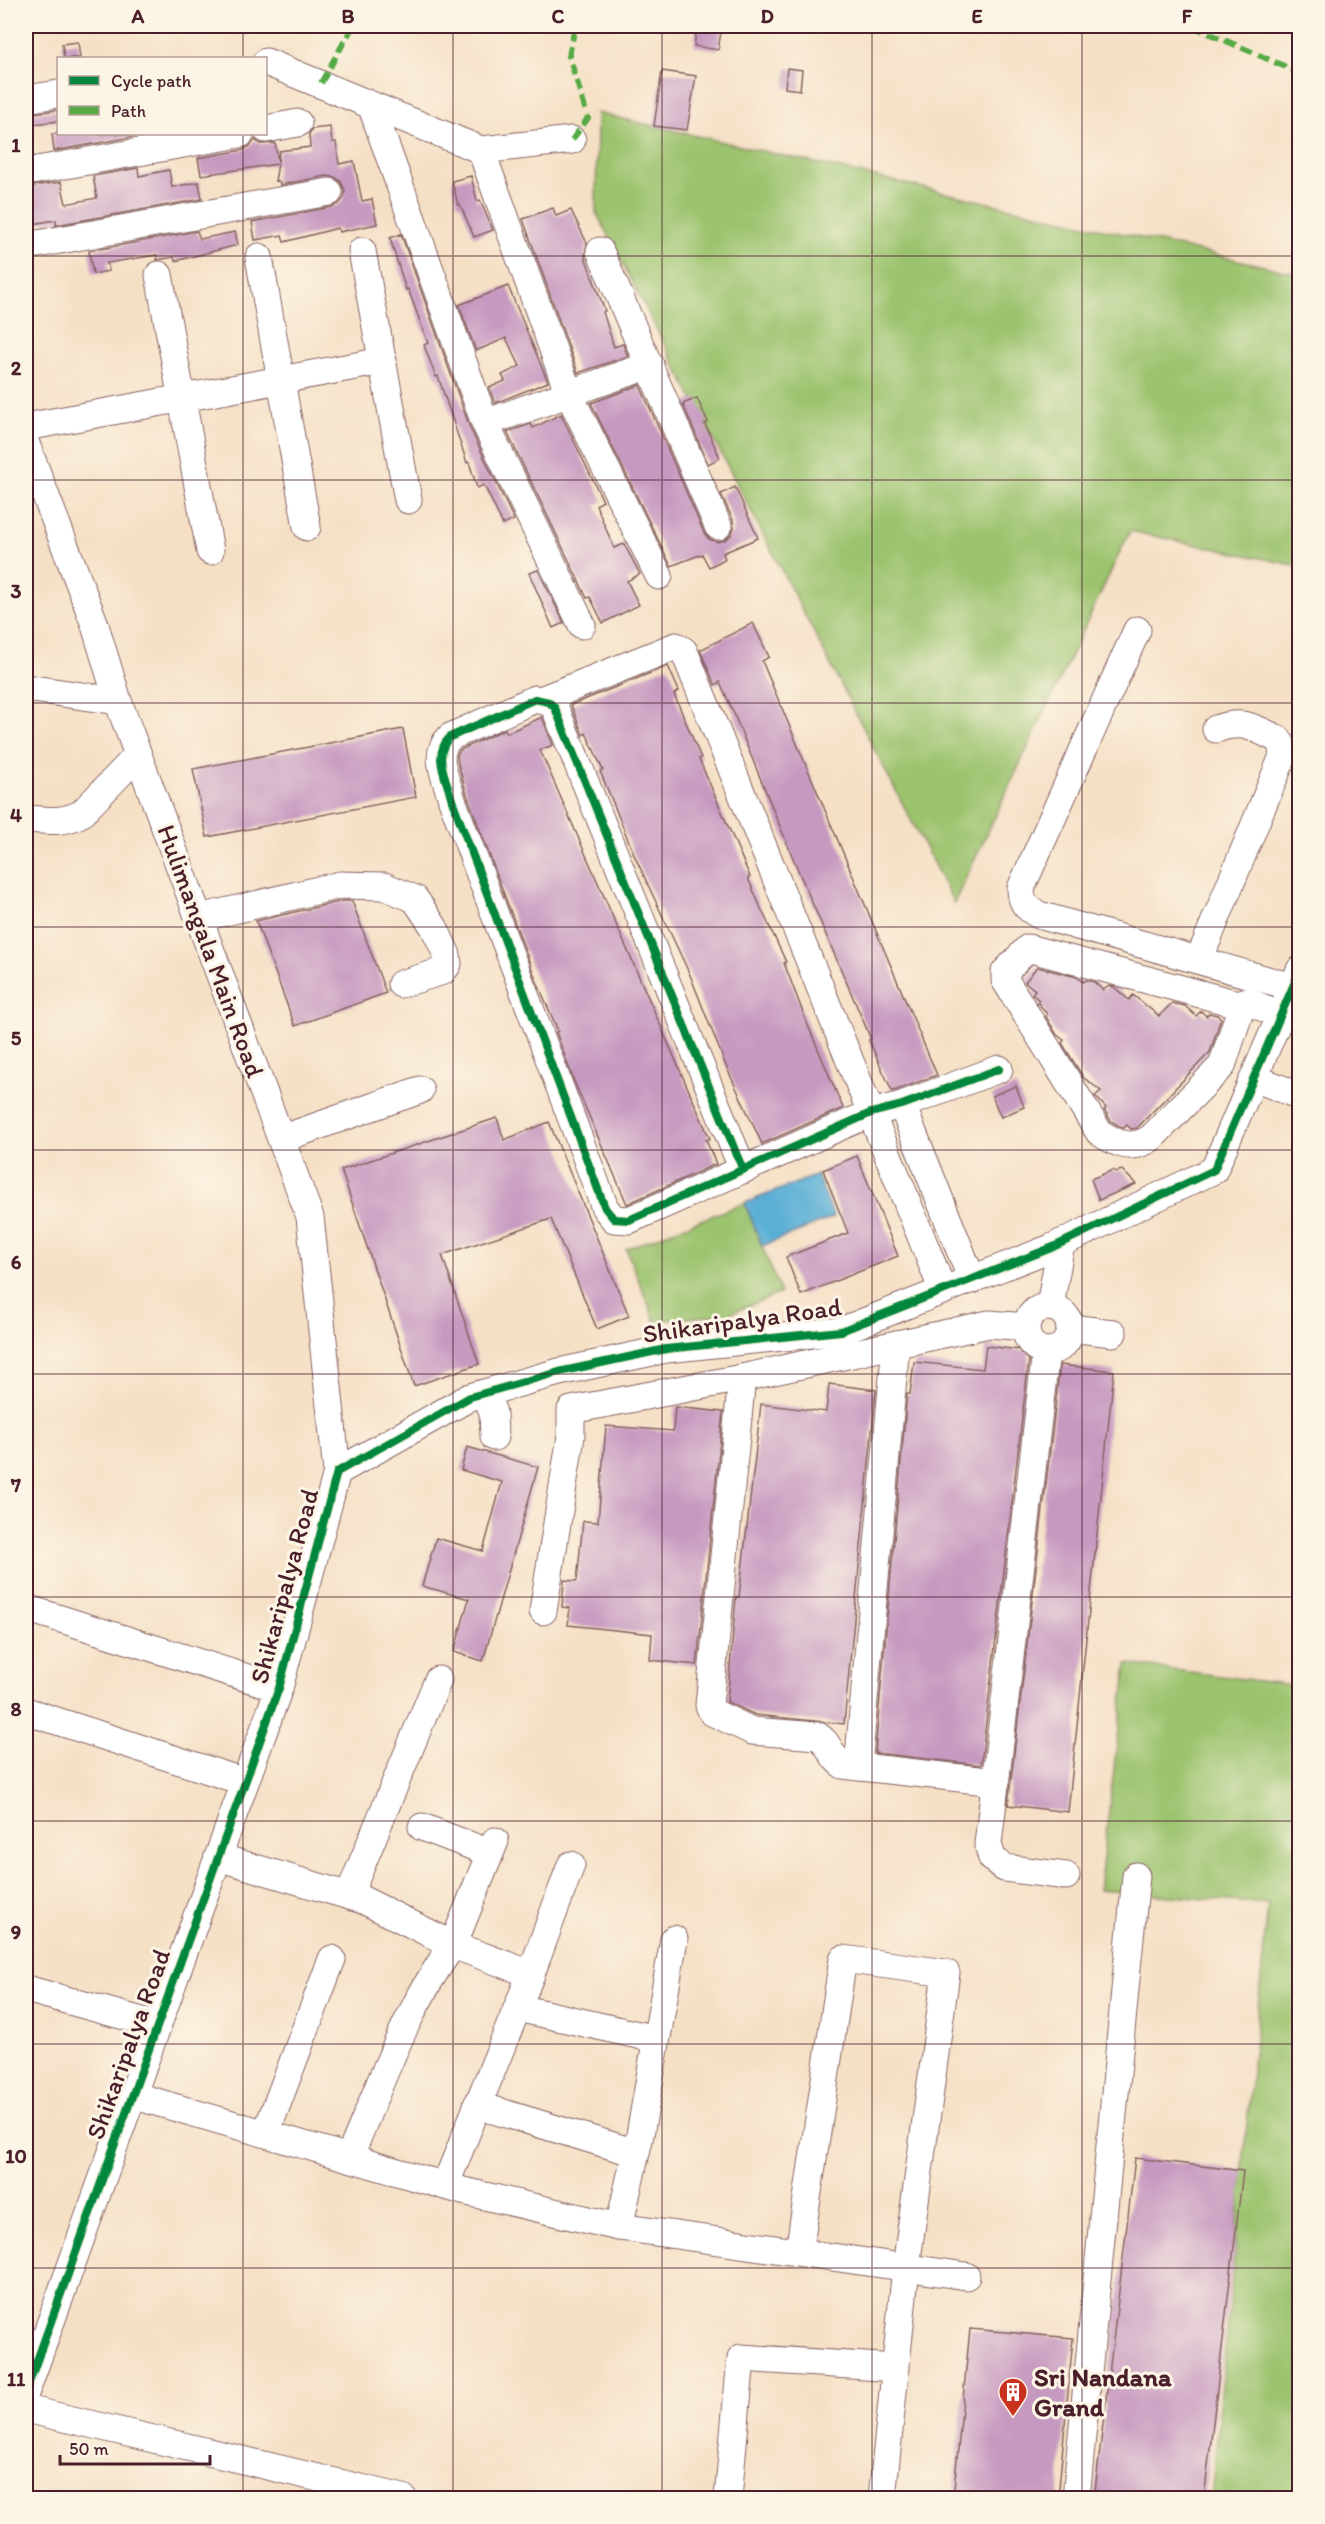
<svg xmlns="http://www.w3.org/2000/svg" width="1325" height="2524" font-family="Itim,sans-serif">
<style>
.green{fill:#9cc36e;stroke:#73714c;stroke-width:1.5}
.water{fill:#5aafd6;stroke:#526780;stroke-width:1.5}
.building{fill:#c699c0}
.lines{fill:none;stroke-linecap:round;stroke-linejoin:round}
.minor-casing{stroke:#866361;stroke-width:29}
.minor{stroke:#fff;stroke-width:27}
.quiet{stroke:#57aa44;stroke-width:6;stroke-dasharray:12 6;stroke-linecap:butt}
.cycleway-casing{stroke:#fcf5e5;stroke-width:11}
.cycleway{stroke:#00873e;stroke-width:8}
.grid{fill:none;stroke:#4a1f2b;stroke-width:1.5;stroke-opacity:0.55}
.labels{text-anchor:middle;stroke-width:6;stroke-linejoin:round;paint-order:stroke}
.street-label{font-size:26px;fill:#4a1f2b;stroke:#fcf5e5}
.poi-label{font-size:26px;font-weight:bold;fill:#4a1f2b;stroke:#fcf5e5;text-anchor:start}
.neatline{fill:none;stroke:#4a1f2b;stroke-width:2}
.grid-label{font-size:20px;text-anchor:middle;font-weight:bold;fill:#4a1f2b}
</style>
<rect width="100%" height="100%" fill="#fcf5e5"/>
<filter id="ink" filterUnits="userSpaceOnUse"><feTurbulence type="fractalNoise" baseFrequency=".0167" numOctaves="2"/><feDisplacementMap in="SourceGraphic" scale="12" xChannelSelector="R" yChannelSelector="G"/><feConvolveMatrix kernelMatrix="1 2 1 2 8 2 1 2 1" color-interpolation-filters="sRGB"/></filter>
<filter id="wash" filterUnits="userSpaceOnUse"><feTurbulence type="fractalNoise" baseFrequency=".008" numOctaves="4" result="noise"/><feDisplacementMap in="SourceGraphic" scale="24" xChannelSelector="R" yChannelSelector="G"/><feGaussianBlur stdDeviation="1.35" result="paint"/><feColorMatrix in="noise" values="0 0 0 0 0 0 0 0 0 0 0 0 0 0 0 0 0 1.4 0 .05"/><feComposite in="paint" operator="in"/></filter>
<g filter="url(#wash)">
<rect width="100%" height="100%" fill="#f5e0c6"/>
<g class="green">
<polygon points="597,113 1299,274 1299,566 1130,531 954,903 596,212"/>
<polygon points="745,1203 781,1293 728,1314 655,1321 626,1249"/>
<polygon points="1127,1664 1299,1686 1299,2498 1211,2498 1268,1904 1099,1890"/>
</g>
<polygon class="water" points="817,1175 834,1217 762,1246 745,1203"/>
<g id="blocks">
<g class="building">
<polygon points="697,26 722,26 718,50 694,46"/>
<polygon points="78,42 80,58 64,58 62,44"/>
<polygon points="787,68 802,70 800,90 785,88"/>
<polygon points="662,71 696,76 687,130 654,126"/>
<polygon points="58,110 58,121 26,125 26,114"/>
<polygon points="330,127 332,142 336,142 339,164 354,161 362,201 372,199 377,224 339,232 338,228 284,242 282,235 255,240 252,222 332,207 339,204 344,198 345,190 341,182 335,177 326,176 280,185 280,182 275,181 278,164 201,175 198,158 243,150 250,146 255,140 261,144 275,143 278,162 279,151 310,147 309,134 312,129"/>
<polygon points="52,134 131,134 132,137 54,151"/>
<polygon points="138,168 139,176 169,170 172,187 199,182 202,199 56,225 56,220 26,225 26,187 61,182 66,204 97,198 93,176"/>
<polygon points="471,176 477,201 480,200 493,230 474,237 460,204 458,205 452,181"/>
<polygon points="553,208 556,216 571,210 587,243 585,257 605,311 603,312 614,347 623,344 628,356 578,373 523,219"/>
<polygon points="197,231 200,239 235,232 238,245 175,261 174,257 157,260 157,255 107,263 109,271 93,274 89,251"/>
<polygon points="401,234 470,428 514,520 503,525 484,485 477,488 469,462 467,463 438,376 436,377 424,345 428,343 408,289 406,290 390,238"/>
<polygon points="508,286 548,382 495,403 489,388 505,381 502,375 520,366 506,338 476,351 459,305"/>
<polygon points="640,385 704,533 709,539 717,542 725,540 731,535 734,528 733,520 721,494 735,487 758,538 723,553 725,559 709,567 702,554 671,566 591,403"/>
<polygon points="697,398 708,422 705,424 720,458 708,464 683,404"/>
<polygon points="561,414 603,501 596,505 614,548 624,544 640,574 627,581 639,605 603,623 590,597 587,598 507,432 531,424 533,428"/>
<polygon points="538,570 564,623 553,628 529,573"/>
<polygon points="753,623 769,657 762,661 937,1075 897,1090 892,1091 880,1065 869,1040 871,1039 795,863 734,714 720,682 715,685 700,650"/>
<polygon points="668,666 679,691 674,694 701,758 699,759 750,877 748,878 760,906 786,962 784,963 807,1023 843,1108 762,1144 726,1066 690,975 636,859 600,771 603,770 586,733 583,735 571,705"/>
<polygon points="542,717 553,745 540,750 710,1139 706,1140 716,1164 627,1204 574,1081 556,1032 558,1031 535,977 467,795 458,764 457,755 460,750 505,729 507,733"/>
<polygon points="403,729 416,797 207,837 193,769"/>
<polygon points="342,901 352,901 386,993 295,1026 256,921"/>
<polygon points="1037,967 1077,977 1083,982 1086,980 1094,982 1103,990 1109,986 1114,987 1129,1000 1133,995 1159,1016 1172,1003 1185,1006 1196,1016 1201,1011 1206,1016 1209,1013 1217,1015 1221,1018 1210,1052 1137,1128 1131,1129 1127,1125 1124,1128 1119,1126 1111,1121 1104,1110 1106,1108 1095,1096 1101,1091 1083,1077 1062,1043 1064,1040 1057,1035 1046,1017 1047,1014 1037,1002 1039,1000 1032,994 1035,990 1025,982"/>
<polygon points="1016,1086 1024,1107 1001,1117 992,1096"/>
<polygon points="497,1118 504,1140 549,1122 629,1316 597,1329 551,1219 442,1255 479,1364 414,1386 341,1170"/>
<polygon points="857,1156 898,1256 801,1295 786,1257 848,1233 823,1170"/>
<polygon points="1113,1170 1116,1172 1122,1170 1136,1184 1099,1200 1091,1179"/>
<polygon points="986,1346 1030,1351 981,1765 875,1753 907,1394 910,1394 914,1362 983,1369"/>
<polygon points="1060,1365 1114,1371 1068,1812 1008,1805"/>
<polygon points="829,1384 876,1390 844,1724 755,1715 727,1702 736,1597 739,1597 761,1404 826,1412"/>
<polygon points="675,1407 723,1412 697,1665 650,1660 652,1634 568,1625 570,1608 562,1607 564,1580 577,1581 583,1521 598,1522 606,1426 673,1431"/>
<polygon points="467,1447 538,1467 483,1661 454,1652 469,1599 422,1586 436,1538 483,1551 502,1482 461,1470"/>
<polygon points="1135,2158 1243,2171 1204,2499 1094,2499"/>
<polygon points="970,2329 1073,2338 1058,2499 953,2499"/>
</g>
</g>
</g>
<g filter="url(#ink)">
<use href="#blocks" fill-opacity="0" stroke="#866361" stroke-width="1.5"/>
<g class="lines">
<g class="minor-casing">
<g id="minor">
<polyline points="266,62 481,150 572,140"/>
<polyline points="26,99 58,94"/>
<polyline points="371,105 485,423 582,625"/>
<polyline points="266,129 298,123"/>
<polyline points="481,150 569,394 659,576"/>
<polyline points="26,172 240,134"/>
<polyline points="26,246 329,192"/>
<polyline points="362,251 408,500"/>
<polyline points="600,251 718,526"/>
<polyline points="259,257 307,527"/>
<polyline points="159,275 210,551"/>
<polyline points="485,423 650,365"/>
<polyline points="26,427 383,361"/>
<polyline points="26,444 94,622 118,701 310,1217 337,1472"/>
<path d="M1137,630L1021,888C1021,903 1026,908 1039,915L1292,987"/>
<polyline points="26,688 118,701"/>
<polyline points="543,699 676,646 684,651 943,1291"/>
<path d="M26,819C46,820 63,824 82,813L138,755"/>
<polyline points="199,918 340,885 384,886 415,899 434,927 447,955 448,964 443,971 401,984"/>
<path d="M1199,960L1283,756L1281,743L1278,739C1254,728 1243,719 1216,729"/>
<path d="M1238,1004L1239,1014L1222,1066L1151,1138C1132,1151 1116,1144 1099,1132L1005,980V972L1028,948L1035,950L1238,1004L1247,1001L1280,1015"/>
<polyline points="1254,1078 1300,1096"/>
<polyline points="902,1105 972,1280"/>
<polyline points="281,1139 420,1090"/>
<path d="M743,1170L555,708L549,702L535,699L450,737C432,755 446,777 452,800L605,1208L614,1219L629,1220L871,1113L902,1105L999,1069"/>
<polyline points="1050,1307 1061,1243"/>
<circle cx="1048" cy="1329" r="22"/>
<polyline points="1070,1328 1113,1333"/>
<polyline points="1046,1351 988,1844 992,1858 1004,1868 1066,1876"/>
<path d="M742,1378L709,1705L712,1712L752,1731L818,1736C829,1742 831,1758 843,1765L996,1782"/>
<polyline points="486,1393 493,1413 494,1437"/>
<polyline points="26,1608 279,1688"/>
<polyline points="543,1611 571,1436 571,1410 742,1378 989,1324 1026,1327"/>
<polyline points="26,1711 245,1782"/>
<polyline points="858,1767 896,1344"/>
<polyline points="422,1827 490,1853"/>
<polyline points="218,1857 363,1900 453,1945 495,1841"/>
<polyline points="349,1895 438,1680"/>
<polyline points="26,1989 157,2025"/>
<polyline points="518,2008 656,2039"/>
<polyline points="132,2095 463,2191 619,2227 966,2276"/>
<polyline points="477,2105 636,2153"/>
<polyline points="266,2133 332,1959"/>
<path d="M349,2158C380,2086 406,2008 453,1945L531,1974"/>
<polyline points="445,2186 531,1974 571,1865"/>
<polyline points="619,2227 640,2135 674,1939"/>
<polyline points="799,2252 843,1959 946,1973 906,2267 882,2498"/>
<polyline points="26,2391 279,1688 337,1472 470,1397 559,1372 666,1349 841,1331 1051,1248 1214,1170 1300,970"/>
<polyline points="26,2409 403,2498"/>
<polyline points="728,2498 741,2358 896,2368"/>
<polyline points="1076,2498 1136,1876"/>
</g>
</g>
<use href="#minor" class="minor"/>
<g class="quiet">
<polyline points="1192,26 1300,73"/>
<polyline points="321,83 353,26"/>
<polyline points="572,140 588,118 569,56 575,26"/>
</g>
<g class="cycleway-casing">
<g id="cycleway">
<path d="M743,1170L555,708L549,702L535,699L450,737C432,755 446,777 452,800L605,1208L614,1219L629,1220L871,1113L902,1105L999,1069"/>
<polyline points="26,2391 279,1688 337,1472 470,1397 559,1372 666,1349 841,1331 1051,1248 1214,1170 1300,970"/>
</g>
</g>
<use href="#cycleway" class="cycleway"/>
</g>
</g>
<path class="grid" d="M243,26V58M453,26V2498M662,26V2498M872,26V2498M1082,26V2498M243,134V2498M26,256H1300M26,480H1300M26,703H1300M26,927H1300M26,1150H1300M26,1374H1300M26,1597H1300M26,1821H1300M26,2044H1300M26,2268H1300"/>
<defs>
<g id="building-pin" transform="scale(1.5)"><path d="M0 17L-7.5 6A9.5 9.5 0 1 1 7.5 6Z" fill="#c8321e" stroke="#fcf5e5"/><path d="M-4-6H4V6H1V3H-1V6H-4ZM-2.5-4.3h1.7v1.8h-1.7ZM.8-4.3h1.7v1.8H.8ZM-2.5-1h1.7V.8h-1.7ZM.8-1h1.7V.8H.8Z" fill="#fff"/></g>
</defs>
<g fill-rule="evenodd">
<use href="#building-pin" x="1013" y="2392"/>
</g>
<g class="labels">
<g class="street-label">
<text transform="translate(211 951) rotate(70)" y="9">Hulimangala Main Road</text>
<text transform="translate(742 1320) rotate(-8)" y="9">Shikaripalya Road</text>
<text transform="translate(284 1586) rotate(-75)" y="9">Shikaripalya Road</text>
<text transform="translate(128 2044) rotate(-70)" y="9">Shikaripalya Road</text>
</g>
<g class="poi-label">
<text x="1034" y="2386">Sri Nandana<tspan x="1034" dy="30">Grand</tspan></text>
</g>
</g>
<rect width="1325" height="2524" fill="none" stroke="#fcf5e5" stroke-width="66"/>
<rect x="57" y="57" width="210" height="78" fill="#fcf5e5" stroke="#b59f9b" stroke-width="1.5"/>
<rect x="69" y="76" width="30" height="9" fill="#00873e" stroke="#b59f9b" stroke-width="1.5"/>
<text x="111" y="87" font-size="18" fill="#4a1f2b">Cycle path</text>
<rect x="69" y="106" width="30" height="9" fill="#57aa44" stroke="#b59f9b" stroke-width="1.5"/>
<text x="111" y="117" font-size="18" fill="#4a1f2b">Path</text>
<path d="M60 2455v9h150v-9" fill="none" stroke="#4a1f2b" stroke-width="3"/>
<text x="69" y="2455" font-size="18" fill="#4a1f2b" stroke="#fcf5e5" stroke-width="4.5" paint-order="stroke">50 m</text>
<rect x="33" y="33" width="1259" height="2458" class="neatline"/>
<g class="grid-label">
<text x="138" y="23">A</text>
<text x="348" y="23">B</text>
<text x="558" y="23">C</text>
<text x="767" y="23">D</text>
<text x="977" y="23">E</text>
<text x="1187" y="23">F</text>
<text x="16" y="152">1</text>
<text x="16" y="375">2</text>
<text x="16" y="598">3</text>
<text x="16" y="822">4</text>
<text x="16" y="1045">5</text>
<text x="16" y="1269">6</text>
<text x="16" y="1492">7</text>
<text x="16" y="1716">8</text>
<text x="16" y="1939">9</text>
<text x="16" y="2163">10</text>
<text x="16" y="2386">11</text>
</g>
</svg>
